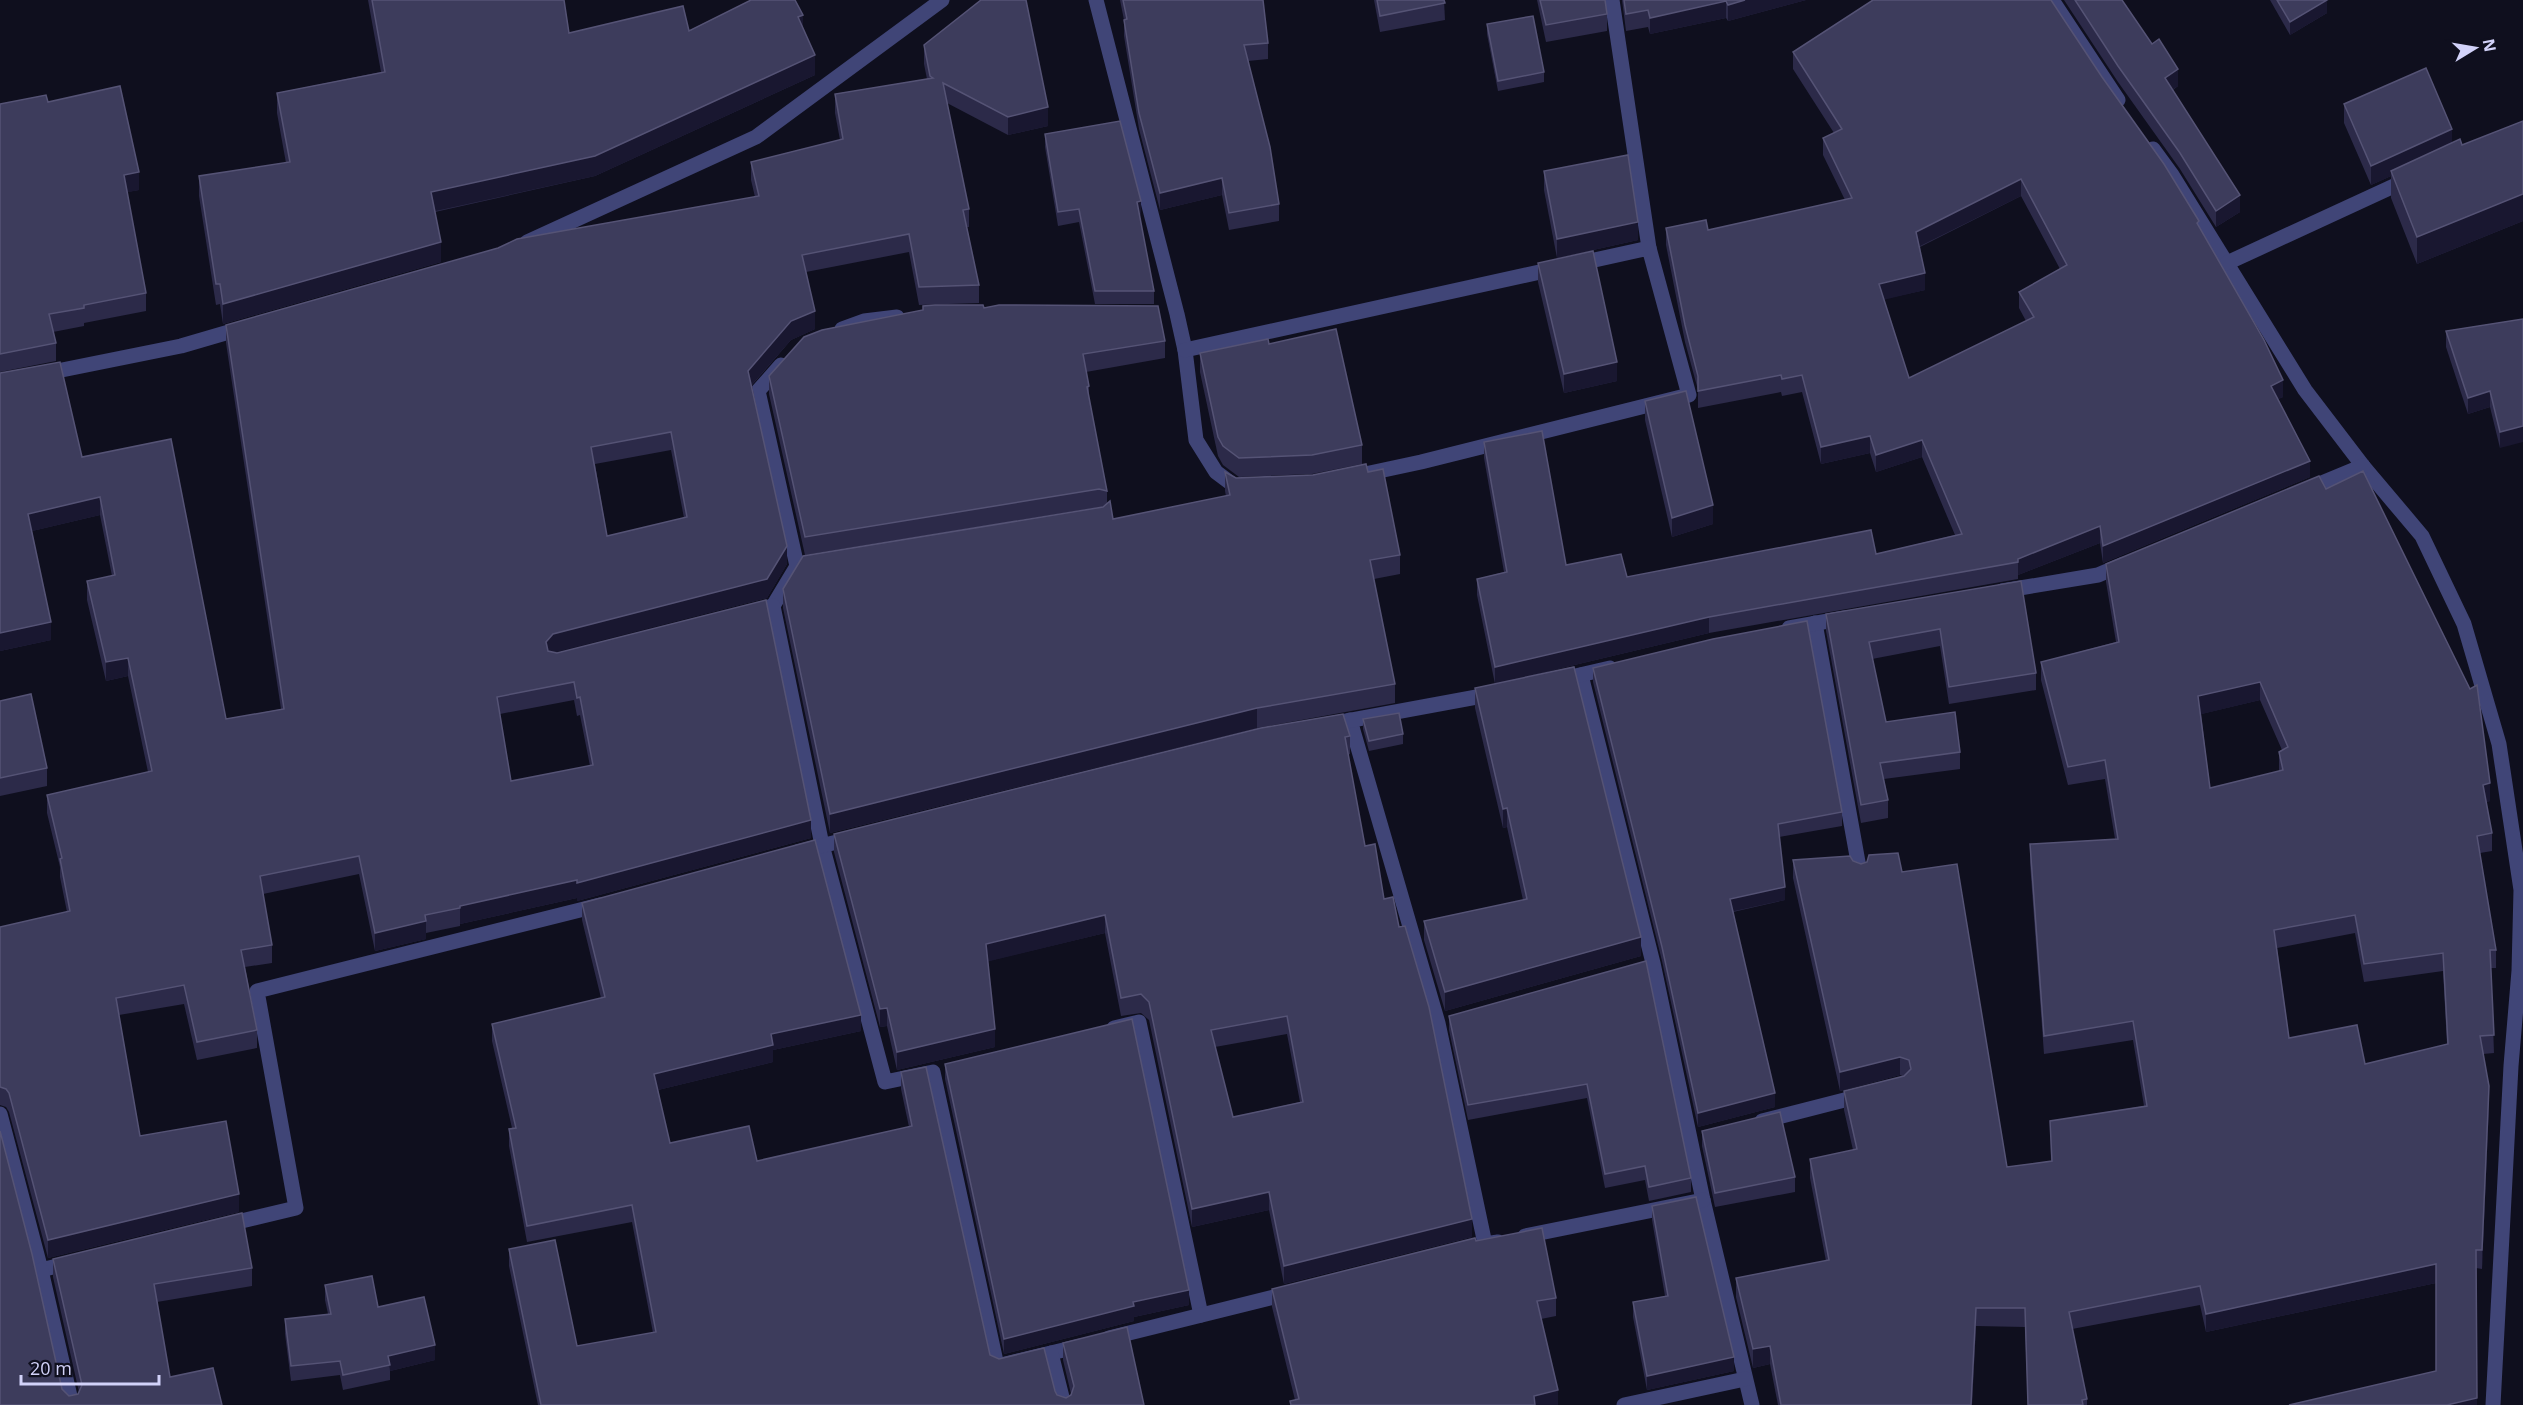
<svg xmlns="http://www.w3.org/2000/svg" width="2523" height="1405" font-family="'Open Sans',sans-serif">
<style>
.lines{fill:none;stroke-linecap:round;stroke-linejoin:round}
.minor{stroke:#404577;stroke-width:15}
.wall{fill:#2c2a49;fill-rule:evenodd}
.shaded-wall{fill:#191730}
.building{fill:#3d3c5c;stroke:#555375;stroke-width:1.5;fill-rule:evenodd}
</style>
<rect width="100%" height="100%" fill="#0f0f1e"/>
<g class="lines">
<g class="minor">
<polyline points="1096,0 1177,314 1185,350 1196,440 1216,472 1236,487 1243,487"/>
<polyline points="1612,0 1649,248"/>
<polyline points="2052,0 2118,100"/>
<polyline points="2153,149 2172,175 2305,390 2363,466 2422,536 2464,624 2499,744 2521,890 2519,971 2511,1066 2493,1405"/>
<polyline points="527,242 756,137 942,0"/>
<polyline points="2227,263 2409,179"/>
<polyline points="842,329 864,321 897,317"/>
<polyline points="1185,350 1649,248 1689,395 1421,462 1365,474"/>
<polyline points="42,374 181,346 246,327"/>
<polyline points="2305,490 2363,466"/>
<polyline points="2002,591 2098,575 2124,564"/>
<polyline points="773,606 797,566 758,391 781,365"/>
<polyline points="750,612 773,606 822,845 885,1082 933,1072 997,1366 1080,1346"/>
<polyline points="1815,623 1860,873"/>
<polyline points="1789,628 1845,618"/>
<polyline points="1581,675 1653,963 1703,1200 1752,1405"/>
<polyline points="1558,680 1610,668"/>
<polyline points="1350,720 1438,1023 1485,1244 1498,1242"/>
<polyline points="1325,725 1493,694"/>
<polyline points="797,852 853,838"/>
<polyline points="1114,1028 1139,1022 1201,1315"/>
<polyline points="0,1114 41,1270 73,1262"/>
<polyline points="1762,1121 1864,1095"/>
<polyline points="225,1225 296,1208 257,991 600,905"/>
<polyline points="1525,1236 1703,1200"/>
<polyline points="41,1270 72,1405"/>
<polyline points="1109,1338 1290,1293"/>
<polyline points="1051,1353 1064,1405"/>
<polyline points="1624,1405 1745,1379"/>
</g>
</g>
<g class="wall">
<polygon points="368,0 564,0 569,33 689,31 803,28 815,75 595,176 435,212 441,262 223,324 220,304 216,305 199,196 199,176 286,163 277,113 277,93 381,72"/>
<polygon points="1120,0 1263,0 1268,43 1268,59 1248,61 1279,204 1279,221 1229,230 1222,195 1160,210 1139,129 1124,36 1124,20"/>
<polygon points="1374,0 1444,0 1445,20 1380,32"/>
<polygon points="1537,0 1605,0 1607,14 1607,31 1546,42"/>
<polygon points="1622,0 1806,0 1728,21 1726,18 1650,34 1648,27 1626,31"/>
<polygon points="2064,0 2122,0 2178,86 2173,90 2240,212 2216,227 2180,169 2118,82"/>
<polygon points="2270,0 2327,0 2327,13 2290,35"/>
<polygon points="1487,24 1544,72 1544,82 1498,91 1487,34"/>
<path d="M924,45L1048,126L1008,135L947,103L969,209V227H967L979,285V303L919,305L909,252L806,272L815,329L791,340L752,385L787,564L767,598L554,652L811,838L577,901V898L460,924V926L426,933V939L375,951L359,874L263,894L272,945V963L245,967L257,1030V1048L197,1060L184,1004L119,1015L140,1136L239,1212L48,1258L9,1112L6,1107L0,1105V927L67,912L60,877V867L47,813V795L148,772L128,676L106,681L87,600V581L112,576L100,515L32,531L51,640L0,651V373L82,457L226,719L281,709L226,343V325L755,197L751,180V162L840,140L835,113V94L927,79L924,64ZM671,450L684,518L607,536L595,464ZM574,700L577,716L580,715L590,766L511,781L500,714Z"/>
<path d="M1793,52L2199,227L2283,397L2278,399L2310,477L2103,563L2100,543L2018,575V579L1709,633L1495,684L1477,595V579L1504,572L1484,458V442L1566,565L1627,577L1876,554L1955,535L1922,457L1876,472L1870,453L1821,464L1802,392L1782,396L1781,392L1698,408V390L1685,342L1666,245V228L1708,230L1845,200L1823,155V138L1834,133L1793,69ZM2021,196L2060,269L2019,292V308L2026,321L1909,378L1884,299L1925,290L1920,247Z"/>
<polygon points="48,102 139,190 127,192 146,293 146,311 84,323 84,326 53,332 56,343 56,361 0,372 0,104"/>
<polygon points="2344,104 2452,142 2462,145 2523,121 2523,221 2417,264 2391,198 2391,176 2371,185 2344,123"/>
<polygon points="1045,134 1141,214 1139,215 1154,291 1154,304 1095,304 1079,222 1058,226 1045,147"/>
<polygon points="1544,171 1638,240 1557,258 1544,190"/>
<polygon points="1538,263 1617,381 1564,393 1538,282"/>
<polygon points="923,306 984,308 1165,341 1165,358 1086,372 1089,386 1089,398 1107,491 1107,503 1113,519 1226,496 1225,491 1225,472 1236,478 1368,472 1400,555 1400,574 1374,579 1395,684 1395,703 1257,728 830,833 783,608 783,589 1101,507 805,555 769,394 769,376 923,310"/>
<polygon points="2523,319 2500,448 2490,407 2468,414 2446,347 2446,331"/>
<polygon points="1269,344 1362,445 1362,464 1312,474 1239,477 1223,465 1218,456 1200,372 1200,353"/>
<polygon points="1645,401 1713,524 1672,537 1645,420"/>
<path d="M2106,564L2490,801L2486,802L2492,833V851L2480,853L2496,950V968H2491L2494,1053L2483,1054L2489,1105L2482,1269L2476,1268L2477,1405L2436,1371V1283L2206,1332L2200,1305L2072,1329L2087,1399V1405H2028L2025,1327L1976,1326L1972,1405H1778L1770,1364L1753,1368L1736,1297V1278L1826,1261L1810,1178V1159L1853,1150L1844,1110V1091L1903,1076L1900,1075L1840,1091L1793,878V860L1853,861L1861,864L1902,872L2007,1167L2051,1161L2050,1121L2144,1106L2133,1040L2044,1054L2030,863V844L2115,839L2105,779L2068,785L2041,680V662L2116,642L2106,582ZM2260,700L2282,750L2279,752V771L2210,788L2201,714ZM2355,933L2364,982L2443,971L2447,1044L2365,1064L2289,1038L2277,948Z"/>
<polygon points="2021,581 2036,673 2036,690 1949,704 1940,646 1872,659 1886,722 1960,752 1960,769 1884,779 1888,800 1888,818 1861,823 1826,631 1826,614"/>
<polygon points="1593,668 1842,812 1842,826 1779,837 1785,900 1733,912 1775,1107 1698,1127 1662,961 1593,682"/>
<polygon points="1475,688 1641,956 1445,1011 1424,940 1424,921 1523,900 1507,827 1503,828 1475,708"/>
<polygon points="0,701 47,768 47,786 0,796"/>
<polygon points="1363,719 1403,734 1403,744 1369,751 1363,729"/>
<path d="M1350,736V754L1348,755L1365,846L1384,899L1399,927L1472,1237L1284,1284L1269,1210L1192,1227L1149,1020L1141,1013L1121,1016L1105,933L988,961L995,1047L897,1070L887,1026L880,1027L834,852V834ZM1287,1034L1300,1102L1233,1117L1215,1047Z"/>
<polygon points="582,903 861,1031 773,1050 773,1062 658,1090 670,1143 757,1161 909,1127 901,1089 901,1072 990,1355 1055,1391 1057,1395 1066,1398 1071,1394 1063,1360 1063,1343 1144,1405 538,1405 509,1266 509,1249 577,1346 653,1333 632,1222 527,1242 509,1146 509,1129 512,1128 492,1041 492,1024 601,998 582,920"/>
<polygon points="1646,961 1691,1178 1691,1192 1649,1201 1645,1180 1605,1188 1587,1098 1468,1120 1449,1030 1449,1016"/>
<polygon points="945,1064 1189,1305 1134,1317 1134,1321 1004,1354 945,1079"/>
<polygon points="1702,1131 1795,1177 1795,1192 1715,1207 1702,1146"/>
<polygon points="1652,1206 1734,1371 1647,1390 1633,1317 1633,1302 1665,1296 1652,1220"/>
<polygon points="1476,1241 1556,1298 1556,1316 1541,1319 1558,1405 1290,1405 1290,1401 1295,1400 1272,1307 1272,1289"/>
<polygon points="53,1259 252,1268 252,1286 157,1302 170,1377 222,1405 0,1405 62,1389 69,1396 78,1394 79,1392 53,1277"/>
<polygon points="325,1285 378,1307 435,1360 390,1371 390,1380 343,1390 340,1375 291,1381 285,1334 285,1319 328,1314 325,1300"/>
</g>
<g class="shaded-wall">
<polygon points="1745,0 1806,0 1728,21 1728,5"/>
<polygon points="2327,0 2327,13 2290,35 2290,22"/>
<polygon points="1726,1 1726,18 1650,34 1650,18"/>
<polygon points="803,15 803,35 798,17"/>
<polygon points="815,55 815,75 595,176 431,212 431,192"/>
<polygon points="2178,69 2178,86 2165,95 2165,78"/>
<polygon points="1048,107 1048,126 1008,135 1008,117"/>
<polygon points="2452,129 2452,148 2391,171 2391,176 2371,185 2371,166"/>
<polygon points="139,172 139,190 124,193 124,175"/>
<polygon points="1222,178 1222,195 1160,210 1160,193"/>
<polygon points="2021,179 2021,196 1916,248 1916,232"/>
<polygon points="2523,194 2523,221 2417,264 2417,237"/>
<polygon points="2240,195 2240,212 2216,227 2216,211"/>
<polygon points="1141,201 1141,214 1137,215 1137,202"/>
<polygon points="1638,222 1638,240 1557,258 1557,239"/>
<polygon points="441,242 441,262 223,324 223,304"/>
<polygon points="1925,273 1925,290 1879,301 1879,284"/>
<polygon points="815,311 815,329 791,340 748,389 748,371 791,321"/>
<polygon points="1617,362 1617,381 1564,393 1564,374"/>
<polygon points="2283,380 2283,397 2271,403 2271,386"/>
<polygon points="2490,391 2490,407 2468,414 2468,398"/>
<polygon points="2523,426 2523,442 2500,448 2500,432"/>
<polygon points="1870,436 1870,453 1821,464 1821,447"/>
<polygon points="1922,440 1922,457 1876,472 1876,455"/>
<polygon points="2310,461 2310,477 2103,563 2103,546"/>
<polygon points="100,497 100,515 28,532 28,514"/>
<polygon points="1713,505 1713,524 1672,537 1672,518"/>
<polygon points="2100,526 2100,543 2018,575 2018,559"/>
<polygon points="787,546 787,564 767,598 553,653 546,660 546,642 553,634"/>
<polygon points="1709,617 1709,633 1495,684 1495,667"/>
<polygon points="51,622 51,640 0,651 0,633"/>
<polygon points="128,658 128,676 106,681 106,662"/>
<polygon points="2260,682 2260,700 2198,715 2198,696"/>
<polygon points="1257,708 1257,728 830,833 830,814"/>
<polygon points="2490,783 2490,801 2483,803 2483,785"/>
<polygon points="1507,808 1507,827 1503,828 1503,809"/>
<polygon points="811,820 811,838 577,901 577,883"/>
<polygon points="577,880 577,898 460,924 460,906"/>
<polygon points="1785,887 1785,900 1730,912 1730,899"/>
<polygon points="1105,915 1105,933 986,962 986,944"/>
<polygon points="426,921 426,939 375,951 375,933"/>
<polygon points="1641,937 1641,956 1445,1011 1445,992"/>
<polygon points="887,1008 887,1026 880,1027 880,1009"/>
<polygon points="861,1015 861,1031 773,1050 773,1062 654,1091 654,1074 771,1034"/>
<polygon points="995,1029 995,1047 897,1070 897,1052"/>
<polygon points="1900,1057 1900,1075 1840,1091 1840,1072"/>
<polygon points="2489,1086 2489,1105 2482,1269 2482,1250"/>
<polygon points="1775,1093 1775,1107 1698,1127 1698,1113"/>
<polygon points="1269,1192 1269,1210 1192,1227 1192,1209"/>
<polygon points="239,1194 239,1212 48,1258 48,1240"/>
<polygon points="1472,1219 1472,1237 1284,1284 1284,1266"/>
<polygon points="2436,1264 2436,1283 2206,1332 2206,1314"/>
<polygon points="1189,1290 1189,1305 1134,1317 1134,1321 1004,1354 1004,1339 1133,1302"/>
<polygon points="1976,1308 1976,1326 1972,1405 1971,1405"/>
<polygon points="435,1345 435,1360 390,1371 388,1356"/>
<polygon points="1770,1346 1770,1364 1753,1368 1753,1349"/>
<polygon points="1734,1357 1734,1371 1647,1390 1647,1376"/>
<polygon points="1558,1390 1558,1405 1534,1405 1534,1396"/>
<polygon points="2477,1398 2477,1405 2447,1405"/>
</g>
<g class="building">
<polygon points="372,0 564,0 569,33 683,6 689,31 751,0 795,0 803,15 798,17 815,55 595,156 431,192 441,242 223,304 220,284 216,284 199,176 290,162 277,93 385,72"/>
<path d="M981,0H1026L1048,107L1008,117L943,83L969,209L963,210L979,285L919,287L909,234L802,255L815,311L791,321L748,371L787,546L767,579L553,634L546,642L548,651L557,653L766,600L811,820L577,883V880L460,906V908L425,915L426,921L375,933L359,856L260,876L272,945L241,950L257,1030L197,1042L184,985L116,998L140,1136L226,1121L239,1194L48,1240L9,1093L6,1089L0,1087V927L70,911L60,859L62,858L47,795L152,771L128,658L106,662L87,581L115,575L100,497L28,514L51,622L0,633V373L60,362L82,457L171,439L226,719L284,709L226,325L498,248L517,239L759,196L751,162L843,139L835,94L933,78L930,76L924,45ZM671,432L687,517L607,536L591,447ZM574,682L577,698L580,697L593,765L511,781L497,697Z"/>
<polygon points="1123,0 1263,0 1268,43 1244,45 1270,147 1279,204 1229,213 1222,178 1160,193 1139,113 1124,20 1127,19"/>
<polygon points="1377,0 1444,0 1445,3 1380,16"/>
<polygon points="1540,0 1605,0 1607,14 1546,25"/>
<polygon points="1624,0 1745,0 1728,5 1726,1 1650,18 1648,10 1626,14"/>
<path d="M1873,0H2051L2102,77L2164,164L2199,221L2197,223L2264,340L2283,380L2271,386L2310,461L2103,546L2100,526L2018,559V562L1709,617L1495,667L1477,579L1507,572L1484,442L1542,431L1566,565L1621,554L1627,577L1871,530L1876,554L1962,534L1922,440L1876,455L1870,436L1821,447L1802,375L1782,379L1781,375L1698,391V376L1685,325L1666,228L1706,220L1708,230L1852,198L1823,138L1842,129L1793,52ZM2021,179L2067,265L2019,292L2034,317L1909,378L1879,284L1925,273L1916,232Z"/>
<polygon points="2075,0 2122,0 2152,44 2159,39 2178,69 2165,78 2240,195 2216,211 2180,153 2118,66"/>
<polygon points="2277,0 2327,0 2290,22"/>
<polygon points="1533,16 1544,72 1498,81 1487,24"/>
<polygon points="2426,68 2452,129 2371,166 2344,104"/>
<polygon points="120,86 139,172 124,175 146,293 84,305 84,308 49,314 56,343 0,354 0,104 46,95 48,102"/>
<polygon points="1120,121 1141,201 1137,202 1154,291 1095,291 1079,209 1058,212 1045,134"/>
<polygon points="2523,121 2523,194 2417,237 2391,171 2460,139 2462,145"/>
<polygon points="1628,155 1638,222 1557,239 1544,171"/>
<polygon points="1593,251 1617,362 1564,374 1538,263"/>
<polygon points="935,305 983,305 984,308 999,305 1158,306 1165,341 1083,354 1089,386 1087,387 1107,491 1099,489 805,537 769,376 804,337 822,330 923,310 923,306"/>
<polygon points="2523,319 2523,426 2500,432 2490,391 2468,398 2446,331"/>
<polygon points="1336,329 1362,445 1312,455 1239,458 1223,446 1218,437 1200,353 1268,339 1269,344"/>
<polygon points="1686,391 1713,505 1672,518 1645,401"/>
<polygon points="1366,464 1368,472 1383,469 1400,555 1370,560 1395,684 1257,708 830,814 783,589 803,556 1103,507 1110,501 1113,519 1230,495 1225,472 1236,478 1313,475"/>
<path d="M2363,471L2470,689L2477,685L2490,783L2483,785L2492,833L2477,836L2496,950H2490L2494,1035L2480,1036L2489,1086L2482,1250H2476L2477,1398L2447,1405H2289L2436,1371V1264L2206,1314L2200,1286L2069,1312L2087,1399L2082,1400L2083,1405H2028L2025,1308H1976L1971,1405H1781L1770,1346L1753,1349L1736,1278L1829,1260L1810,1159L1857,1149L1844,1091L1904,1076L1911,1069L1909,1060L1900,1057L1840,1072L1793,860L1850,856L1853,861L1861,864L1867,862L1869,855L1898,853L1902,872L1957,864L2007,1167L2052,1161L2050,1121L2147,1106L2133,1021L2044,1036L2030,844L2118,839L2105,760L2068,767L2041,662L2119,642L2106,564L2319,476L2326,489ZM2260,682L2288,747L2279,752L2283,770L2210,788L2198,696ZM2355,915L2364,964L2443,953L2448,1044L2365,1064L2357,1025L2289,1038L2274,930Z"/>
<polygon points="2021,581 2036,673 1949,687 1940,629 1869,642 1886,722 1955,712 1960,752 1880,763 1888,800 1861,805 1826,614"/>
<polygon points="1807,621 1842,812 1778,824 1785,887 1730,899 1775,1093 1698,1113 1662,947 1593,668 1713,639"/>
<polygon points="1574,667 1641,937 1445,992 1424,921 1527,899 1507,808 1503,809 1475,688"/>
<polygon points="31,694 47,768 0,778 0,701"/>
<polygon points="1399,713 1403,734 1369,741 1363,719"/>
<path d="M1343,714L1350,736L1345,737L1365,846L1375,844L1384,899L1393,897L1399,927L1405,926L1429,1007L1472,1219L1284,1266L1269,1192L1192,1209L1149,1002L1141,994L1121,998L1105,915L986,944L995,1029L897,1052L887,1008L880,1009L834,834L1261,728ZM1287,1016L1303,1102L1233,1117L1211,1030Z"/>
<polygon points="815,840 861,1015 771,1034 773,1045 654,1074 670,1143 749,1126 757,1161 912,1126 901,1072 926,1067 990,1355 999,1359 1044,1348 1055,1391 1057,1395 1066,1398 1071,1395 1074,1386 1063,1343 1127,1327 1144,1405 541,1405 509,1249 555,1240 577,1346 656,1332 632,1205 527,1226 509,1129 516,1128 492,1024 605,997 582,903"/>
<polygon points="1646,961 1691,1178 1649,1187 1645,1166 1605,1174 1587,1084 1468,1105 1449,1016"/>
<polygon points="1132,1019 1189,1290 1133,1302 1134,1306 1004,1339 945,1064"/>
<polygon points="1780,1112 1795,1177 1715,1193 1702,1131"/>
<polygon points="0,1131 32,1254 62,1389 69,1396 78,1394 82,1385 53,1259 242,1213 252,1268 154,1284 170,1377 213,1368 222,1405 0,1405"/>
<polygon points="1696,1197 1734,1357 1647,1376 1633,1302 1668,1296 1652,1206"/>
<polygon points="1542,1228 1556,1298 1537,1301 1558,1390 1534,1396 1535,1405 1291,1405 1290,1401 1299,1399 1272,1289 1475,1238 1476,1241"/>
<polygon points="372,1276 378,1307 424,1297 435,1345 388,1356 390,1365 343,1375 340,1361 291,1366 285,1319 331,1314 325,1285"/>
</g>
<g transform="translate(2475 48) rotate(79)" stroke="#0f0f1e" stroke-width="4.5" paint-order="stroke">
<path d="M0-4.5L10 22L0 15L-10 22Z" fill="#d2d2f9"/>
<text y="-9" font-size="16" font-weight="bold" text-anchor="middle" fill="#d2d2f9">N</text>
</g>
<path d="M21 1375v9h138v-9" fill="none" stroke="#d2d2f9" stroke-width="3"/>
<text x="30" y="1375" font-size="18" fill="#d2d2f9" stroke="#0f0f1e" stroke-width="4.5" paint-order="stroke">20 m</text>
</svg>
